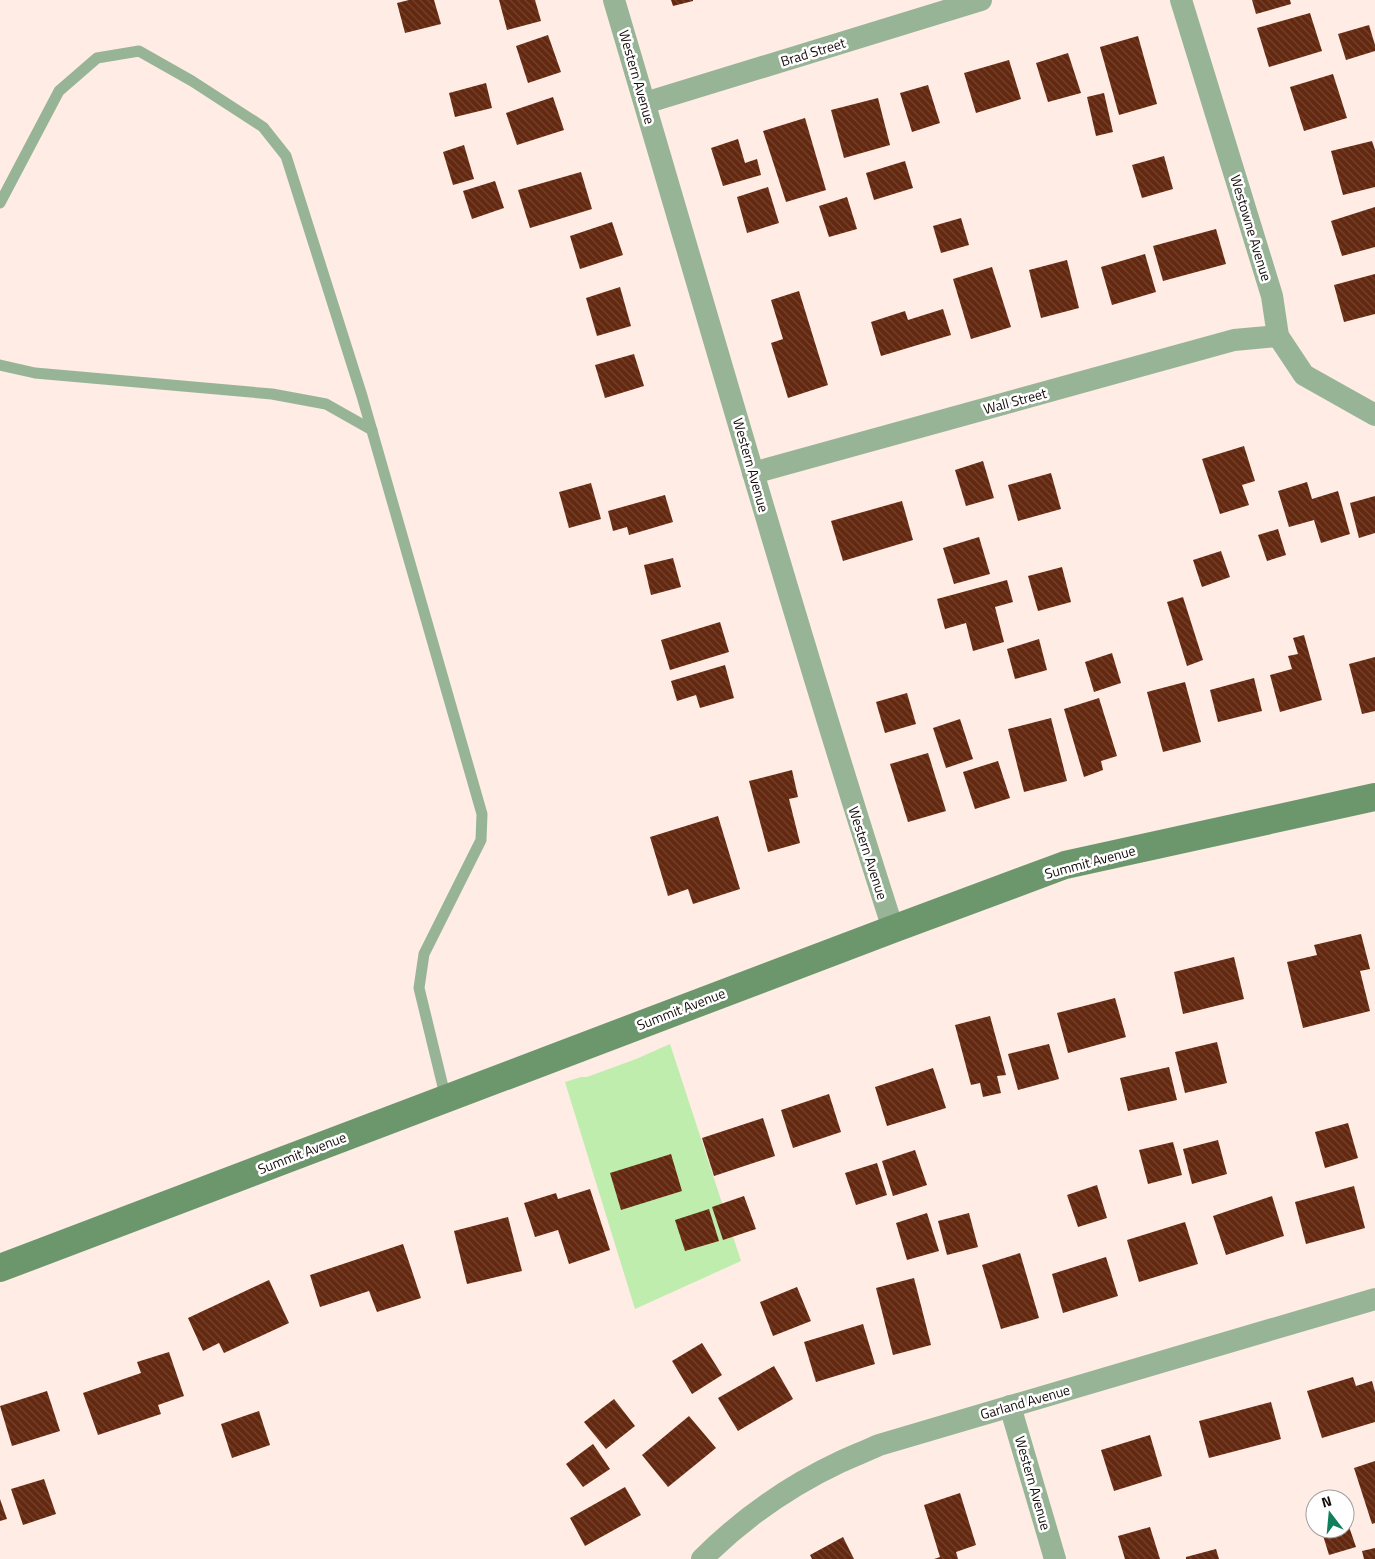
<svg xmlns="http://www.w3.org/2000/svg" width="1375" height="1559" font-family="'Titillium Web',sans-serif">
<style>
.park{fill:#bfedad}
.building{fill:url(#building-back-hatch)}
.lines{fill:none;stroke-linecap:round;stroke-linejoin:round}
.lane{stroke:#98b497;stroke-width:11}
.street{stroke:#98b497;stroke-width:22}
.secondary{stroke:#6c966b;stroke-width:28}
.labels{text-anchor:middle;stroke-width:5;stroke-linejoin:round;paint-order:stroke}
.street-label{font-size:14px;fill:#130c09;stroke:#fff}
</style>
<defs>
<pattern id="building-back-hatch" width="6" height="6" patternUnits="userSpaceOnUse" patternTransform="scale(1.25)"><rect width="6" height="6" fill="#63280f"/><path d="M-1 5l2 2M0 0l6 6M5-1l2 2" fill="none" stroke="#744430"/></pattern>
</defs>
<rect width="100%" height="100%" fill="#feece5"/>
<polygon class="park" points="670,1044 741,1261 635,1309 565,1082 581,1077 587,1077 636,1059"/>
<g class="building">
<polygon points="409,0 434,0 441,24 405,33 397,3"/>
<polygon points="499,0 535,0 541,21 507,30"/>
<polygon points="671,0 693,0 693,1 673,6"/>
<polygon points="1252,0 1290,0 1291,4 1256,14"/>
<polygon points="1310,13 1322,51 1269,67 1257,28"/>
<polygon points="1369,25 1375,45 1375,51 1346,60 1338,34"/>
<polygon points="548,35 561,72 528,83 516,46"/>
<polygon points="1138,36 1157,104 1119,115 1100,47"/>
<polygon points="1068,53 1081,93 1048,102 1036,63"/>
<polygon points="1009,60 1021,99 976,113 964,73"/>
<polygon points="1333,74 1347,118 1304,131 1290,87"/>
<polygon points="486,83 492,108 455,117 449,93"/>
<polygon points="928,85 940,123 912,132 900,93"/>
<polygon points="1104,93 1113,132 1096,136 1087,97"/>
<polygon points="553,97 564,130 517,145 506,113"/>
<polygon points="878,98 890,145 844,158 831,110"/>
<polygon points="805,118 826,190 786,202 763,131"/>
<polygon points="738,139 745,163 757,159 761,175 723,186 711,148"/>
<polygon points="1372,141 1375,150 1375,187 1343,195 1331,151"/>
<polygon points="464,145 474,179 453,185 443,152"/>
<polygon points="1164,156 1173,189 1142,198 1132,165"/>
<polygon points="905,161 913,188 874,200 866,173"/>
<polygon points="581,172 592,209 530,228 518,190"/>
<polygon points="495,181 504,208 472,219 463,191"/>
<polygon points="768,187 779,223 747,233 737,197"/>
<polygon points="847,197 857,229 829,237 819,206"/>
<polygon points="1375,207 1375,247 1342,256 1331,221"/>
<polygon points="961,218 969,245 941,253 933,226"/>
<polygon points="612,222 623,255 580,269 570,236"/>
<polygon points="1216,229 1226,264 1163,281 1153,246"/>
<polygon points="1145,254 1156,292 1112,305 1101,267"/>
<polygon points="1067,260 1079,308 1041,318 1029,270"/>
<polygon points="992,267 1011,327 971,339 953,279"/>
<polygon points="1375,274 1375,314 1344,322 1334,285"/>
<polygon points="620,287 631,326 597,336 586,298"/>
<polygon points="799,291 828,385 788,398 771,343 783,339 771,300"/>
<polygon points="943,309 951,335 881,356 871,322 905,311 908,320"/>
<polygon points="634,354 644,386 605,398 595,365"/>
<polygon points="1244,446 1255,481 1242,485 1249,505 1220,514 1202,459"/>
<polygon points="983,461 994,498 966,506 955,470"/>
<polygon points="1051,473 1061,509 1018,521 1008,485"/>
<polygon points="1307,482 1312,499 1338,491 1350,534 1321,543 1314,520 1289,527 1278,491"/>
<polygon points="591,483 601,519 569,528 559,492"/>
<polygon points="665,495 673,522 629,535 627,527 613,531 608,511"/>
<polygon points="1375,496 1375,533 1359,538 1350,503"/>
<polygon points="902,501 913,540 843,561 831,521"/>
<polygon points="1278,529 1286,555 1267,561 1258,535"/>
<polygon points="979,537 990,574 954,584 943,548"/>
<polygon points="1221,551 1230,577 1202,587 1193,560"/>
<polygon points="673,558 681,587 651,595 644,565"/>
<polygon points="1062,567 1071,602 1038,611 1028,576"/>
<polygon points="1007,580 1013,602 995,607 1004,642 973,651 966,623 945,629 937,599"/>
<polygon points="1183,597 1203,660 1187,666 1167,602"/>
<polygon points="720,622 729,652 670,670 661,640"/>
<polygon points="1304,635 1322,700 1280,712 1270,675 1292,669 1288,656 1298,654 1293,638"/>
<polygon points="1039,639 1047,670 1015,679 1007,649"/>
<polygon points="1112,653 1121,683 1094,692 1085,662"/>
<polygon points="1375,657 1375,711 1362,714 1349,664"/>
<polygon points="725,665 734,698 700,708 696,695 677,701 671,681"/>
<polygon points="1254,678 1262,711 1218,722 1210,690"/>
<polygon points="1185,682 1201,742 1163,752 1147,692"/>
<polygon points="907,693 916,724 885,733 876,702"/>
<polygon points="1099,698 1117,756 1101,761 1103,770 1084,777 1064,709"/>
<polygon points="1051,718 1067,781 1024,792 1008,729"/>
<polygon points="960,719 973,759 946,768 933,728"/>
<polygon points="928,753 946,811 908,822 890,764"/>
<polygon points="998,761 1010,798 975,809 963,772"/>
<polygon points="792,770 798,797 789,799 800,843 768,852 749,781"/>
<polygon points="718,816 740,889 693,904 688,889 668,896 650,837"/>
<polygon points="1361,934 1370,969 1360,971 1370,1011 1303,1028 1287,962 1317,955 1314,945"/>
<polygon points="1234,957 1244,999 1183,1014 1174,972"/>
<polygon points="1115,998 1126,1037 1068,1053 1057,1013"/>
<polygon points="990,1016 1006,1075 997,1076 1001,1093 983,1097 980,1083 971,1085 955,1025"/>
<polygon points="1217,1042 1227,1083 1185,1093 1175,1052"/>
<polygon points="1049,1044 1059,1079 1018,1090 1008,1054"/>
<polygon points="1169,1067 1177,1100 1128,1111 1120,1078"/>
<polygon points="933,1068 946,1108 887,1126 875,1087"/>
<polygon points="829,1094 841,1132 793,1148 781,1110"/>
<polygon points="763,1118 775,1156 714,1176 702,1138"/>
<polygon points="1348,1123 1358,1158 1325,1168 1315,1132"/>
<polygon points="1218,1140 1227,1174 1192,1184 1183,1149"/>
<polygon points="1173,1142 1182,1175 1148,1184 1139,1150"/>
<polygon points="915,1150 927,1185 893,1196 882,1161"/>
<polygon points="671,1154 682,1191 621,1210 610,1173"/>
<polygon points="877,1163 887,1195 856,1205 845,1173"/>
<polygon points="1097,1185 1107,1218 1078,1227 1067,1195"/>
<polygon points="1354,1186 1365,1228 1306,1244 1295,1202"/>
<polygon points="590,1189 610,1250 569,1264 558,1230 535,1237 524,1203 556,1193 558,1199"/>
<polygon points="744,1196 756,1229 723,1240 712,1207"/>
<polygon points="1272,1196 1284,1236 1226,1255 1213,1216"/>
<polygon points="709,1209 719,1241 685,1251 675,1220"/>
<polygon points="927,1213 939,1251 907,1260 896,1223"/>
<polygon points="969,1213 978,1247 947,1255 938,1221"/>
<polygon points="508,1217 522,1271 467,1284 454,1231"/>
<polygon points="1185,1222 1198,1264 1139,1282 1127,1240"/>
<polygon points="403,1244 421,1298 377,1312 369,1291 320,1307 310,1275"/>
<polygon points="1020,1253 1039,1318 1001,1329 982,1265"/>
<polygon points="1106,1257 1118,1296 1063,1313 1052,1274"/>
<polygon points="914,1278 931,1345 893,1355 876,1288"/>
<polygon points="269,1280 289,1323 224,1353 219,1343 203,1351 188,1318"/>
<polygon points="797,1287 811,1321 773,1336 760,1302"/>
<polygon points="863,1324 875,1364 816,1382 804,1342"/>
<polygon points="702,1343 722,1375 692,1394 672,1361"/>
<polygon points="169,1352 184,1396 158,1405 161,1414 98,1435 83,1393 141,1373 137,1362"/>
<polygon points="774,1366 793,1399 738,1431 718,1398"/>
<polygon points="1353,1377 1356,1386 1372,1381 1375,1392 1375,1422 1322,1438 1307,1391"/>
<polygon points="47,1391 60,1431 12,1446 0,1406"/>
<polygon points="614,1399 635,1426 606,1449 584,1422"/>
<polygon points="1271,1402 1281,1439 1209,1458 1199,1421"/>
<polygon points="259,1411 270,1445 232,1458 221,1424"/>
<polygon points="689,1416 716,1448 668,1487 642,1455"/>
<polygon points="1150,1435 1162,1476 1114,1491 1101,1450"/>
<polygon points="593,1444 610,1469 583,1487 566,1464"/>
<polygon points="1375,1461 1375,1523 1372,1524 1354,1468"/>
<polygon points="44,1479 56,1514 23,1525 11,1489"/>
<polygon points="625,1487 641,1515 585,1546 570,1518"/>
<polygon points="960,1493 976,1545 956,1552 958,1559 934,1559 940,1557 924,1505"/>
<polygon points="0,1499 7,1519 0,1521"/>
<polygon points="1345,1515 1356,1547 1329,1555 1321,1529 1345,1529"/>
<polygon points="1150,1527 1160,1559 1125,1559 1118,1536"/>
<polygon points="843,1537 854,1559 812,1559 810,1555"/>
<polygon points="1375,1548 1375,1559 1364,1559 1362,1551"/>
<polygon points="1216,1549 1219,1559 1186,1559 1186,1557"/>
</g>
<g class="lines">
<g class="lane">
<polyline points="0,203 59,91 97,58 139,51 192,81 263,127 286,156 362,396 482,814 481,840 424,954 419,988 446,1099"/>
<polyline points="0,365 35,373 272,394 326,404 372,430"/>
</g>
<g class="street">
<path d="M614,0C706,310 794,621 893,929"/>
<polyline points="1181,0 1272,296 1278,336 1304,375 1375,415"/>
<polyline points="645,103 981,0"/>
<polyline points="753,473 1234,340 1278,336"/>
<polyline points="1010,1406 1055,1559"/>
<path d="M702,1559C742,1519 789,1486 840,1462C853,1456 866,1451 879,1445L1375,1299"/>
</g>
<polyline class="secondary" points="0,1268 893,929 1065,865 1375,797"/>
</g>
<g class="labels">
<g class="street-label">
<text transform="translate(813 52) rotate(-17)" y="5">Brad Street</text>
<text transform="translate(637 77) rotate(74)" y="5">Western Avenue</text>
<text transform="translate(1251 228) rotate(73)" y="5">Westowne Avenue</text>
<text transform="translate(1015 401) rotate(-15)" y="5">Wall Street</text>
<text transform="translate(751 465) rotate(74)" y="5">Western Avenue</text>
<text transform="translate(868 853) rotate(72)" y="5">Western Avenue</text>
<text transform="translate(1090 862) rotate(-15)" y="5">Summit Avenue</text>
<text transform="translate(681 1009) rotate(-21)" y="5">Summit Avenue</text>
<text transform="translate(302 1153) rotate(-21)" y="5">Summit Avenue</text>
<text transform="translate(1025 1402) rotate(-16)" y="5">Garland Avenue</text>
<text transform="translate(1033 1483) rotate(74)" y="5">Western Avenue</text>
</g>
</g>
<g transform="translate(1330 1514) rotate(344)"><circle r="24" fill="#ffffff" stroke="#a19e9d"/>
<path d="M0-4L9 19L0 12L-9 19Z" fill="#0f7f5c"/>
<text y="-8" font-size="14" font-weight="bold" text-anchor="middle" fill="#130c09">N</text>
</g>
</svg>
